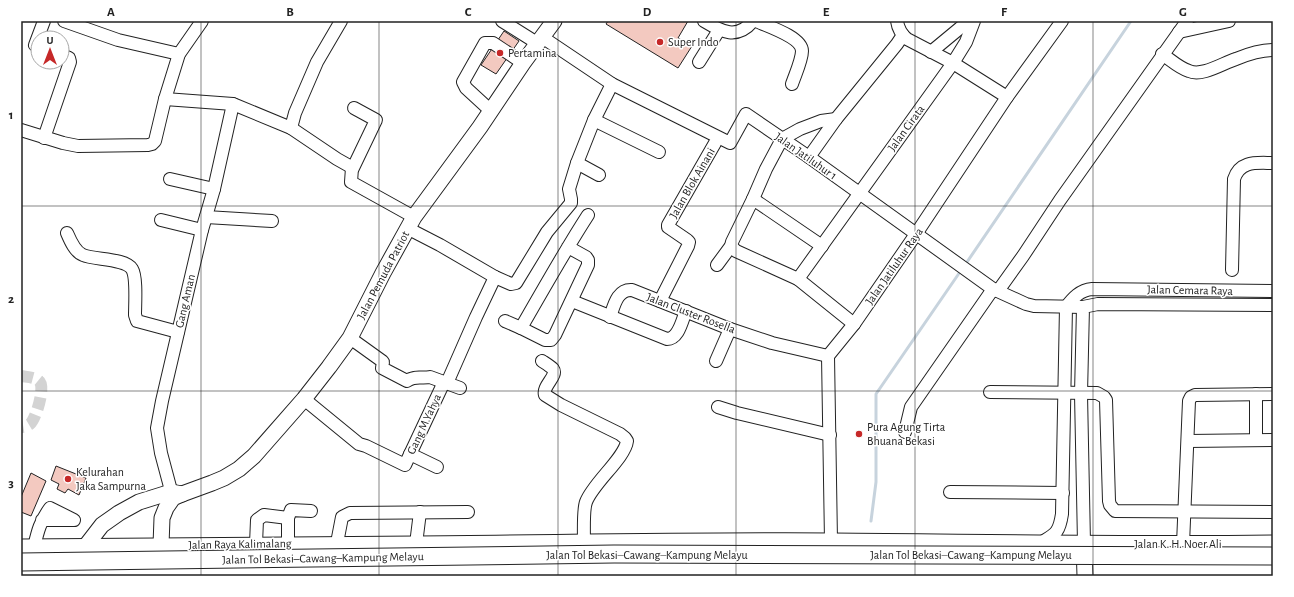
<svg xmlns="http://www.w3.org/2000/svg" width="1294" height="597" font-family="'Alegreya Sans',sans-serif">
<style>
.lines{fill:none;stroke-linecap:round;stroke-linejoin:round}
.stream{stroke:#c7d3dd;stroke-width:3}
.building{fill:#f3c9c0;stroke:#222}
.minor-tunnel{stroke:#d3d3d3;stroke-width:12;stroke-dasharray:12 6;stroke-linecap:butt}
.minor-casing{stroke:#222;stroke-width:14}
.major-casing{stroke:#222;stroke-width:17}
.minor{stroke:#fff;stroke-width:12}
.major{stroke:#fff;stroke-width:15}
.highway-bridge-casing{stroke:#222;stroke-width:19;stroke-linecap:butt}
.highway-bridge{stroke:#fff;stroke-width:17}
.grid{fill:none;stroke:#222;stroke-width:1;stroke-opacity:0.55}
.poi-dot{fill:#c62828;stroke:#fff;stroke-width:1.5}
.labels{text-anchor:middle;stroke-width:3;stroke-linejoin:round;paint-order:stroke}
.poi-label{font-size:12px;fill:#222;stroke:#fff;text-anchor:start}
.street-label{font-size:12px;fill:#222;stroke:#fff}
.neatline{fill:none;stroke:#222;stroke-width:1.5}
.grid-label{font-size:13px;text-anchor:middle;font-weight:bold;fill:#222}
</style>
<rect width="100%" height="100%" fill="#fff"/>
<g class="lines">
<g class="stream">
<polyline points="965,265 1131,21"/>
<polyline points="871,521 876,482 876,394 962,269"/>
</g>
</g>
<g class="building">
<polygon points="608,21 688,21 678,38 692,46 678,68 606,24"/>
<polygon points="504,31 519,41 496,74 481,65"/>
<polygon points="56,466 86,478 79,495 68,489 65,493 57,489 59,484 51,480"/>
<polygon points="31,473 46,481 31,516 21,512 21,497"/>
</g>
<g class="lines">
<path class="minor-tunnel" d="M21,376C26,377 35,377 39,381C46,386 36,419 30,424C27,426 24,427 21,427"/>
<g class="minor-casing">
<g id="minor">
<polyline points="64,21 118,40 179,54"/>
<polyline points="502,21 537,43"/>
<path d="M704,21C722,32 737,40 753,21"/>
<path d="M756,21C767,26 802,37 802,51C802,60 795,75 792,84"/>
<path d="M897,21C898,28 901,34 907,39L953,63L1007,97"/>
<polyline points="1179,32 1229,21"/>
<polyline points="542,37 612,84 730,143 746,114 809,157 993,289 1026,304 1034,306 1083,307"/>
<polyline points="38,47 35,45 44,21"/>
<polyline points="931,52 960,28 970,21"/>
<path d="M1162,54C1171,60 1179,68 1189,71C1202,77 1223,63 1236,59C1248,54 1260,50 1273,50"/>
<polyline points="699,62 719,30"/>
<polyline points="165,99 233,104 291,128 295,113 317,62 341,21"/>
<polyline points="491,111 466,88 463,82 485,43 493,43 523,63"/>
<polyline points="594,120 659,152"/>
<polyline points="291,128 337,159 353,168 376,120 354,108"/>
<polyline points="21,130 63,143 78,146 148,145 152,144 155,141 165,99 179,54 202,21"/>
<polyline points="44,138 70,62 69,58 62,55"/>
<polyline points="809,157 836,119 897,44 903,35"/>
<polyline points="577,163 599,175"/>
<polyline points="352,168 351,182 414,217"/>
<polyline points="170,179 214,189"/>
<polyline points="753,199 766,169 782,139 800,129 821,121 836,119"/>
<polyline points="206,217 272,221"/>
<polyline points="161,220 202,230"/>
<polyline points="407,228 440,245 495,277 511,284 516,283 547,232 571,203 571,199 569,189 577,163 594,120 612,84"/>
<path d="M67,233C70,240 75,252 83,255C94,260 125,258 132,269C137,277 135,305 135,315L137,321L178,332"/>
<polyline points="731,246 736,251 798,279 953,63 966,42 974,21"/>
<path d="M568,247L586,257L588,260V265L555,335L551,340H545L521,328C543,290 564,252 588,215"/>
<polyline points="717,265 731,246 732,242 753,199 822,246"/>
<path d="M1232,270L1234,179C1240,160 1257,163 1273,163"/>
<polyline points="798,279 854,324"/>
<polyline points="998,291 1023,256 1060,200 1187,21"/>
<path d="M572,301L667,339C679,339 682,320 686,311"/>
<polyline points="660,301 688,246 689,242 687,240 668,227 668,225 715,143"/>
<path d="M610,317C614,306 617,289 632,290L730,329L772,343L828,356"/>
<polyline points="505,321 521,328"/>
<path d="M350,338L382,361L383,362L382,368L407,381C415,375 422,379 430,377L460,388"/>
<path d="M542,361C545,363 550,366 553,369C558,376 542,386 545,395L561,405L620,434L625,438L627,441C625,458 593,483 586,502C583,510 584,532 584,542"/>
<polyline points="716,361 730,329"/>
<polyline points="447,383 476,317 495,277"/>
<polyline points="990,392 1097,393 1104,397 1106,400 1109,501 1110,505 1115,511 1273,512"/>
<polyline points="304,399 359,444 366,446 405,465 444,382"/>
<polyline points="718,407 737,413 830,435"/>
<polyline points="905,432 911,407 993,289"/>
<polyline points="1256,440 1256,394"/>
<polyline points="1188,441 1273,440"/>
<polyline points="410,454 437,467"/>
<polyline points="950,492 1063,493"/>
<polyline points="173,498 161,453 157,428 162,401 202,230 214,189 233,104"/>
<polyline points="831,541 828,356 854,324 916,234 1007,97 1062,21"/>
<polyline points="288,543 288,518 291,510 311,511"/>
<polyline points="337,543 342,517 350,513 468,512"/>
<polyline points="1084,543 1081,394 1083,307 1098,304 1273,305"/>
<polyline points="256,544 257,520 264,515 288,518"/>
<polyline points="416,544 420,512"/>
<path d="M1039,544C1055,534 1059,534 1062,514L1066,307C1073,298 1080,290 1092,289L1273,291"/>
<polyline points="1183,544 1189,401 1191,397 1195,395 1273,394"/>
<path d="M34,547C38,530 40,522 50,508L74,520H42"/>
</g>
</g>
<g class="major-casing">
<g id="major">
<polyline points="1084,544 1085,576"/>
<polyline points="161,545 162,518 166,508 173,498 182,494 212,483 224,478 239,469 254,456 304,399 329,367 350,338 383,273 414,217 480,127 523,63 554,21"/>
<path d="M21,547C153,545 285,544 417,544C556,543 694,540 833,541C979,542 1126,545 1273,543"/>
<polyline points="85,547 102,525 119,513 139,502 171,492 182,494"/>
</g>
</g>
<use href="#minor" class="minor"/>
<use href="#major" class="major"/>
<g class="highway-bridge-casing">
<polyline id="highway-bridge" points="21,562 614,554 1273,556"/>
</g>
<use href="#highway-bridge" class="highway-bridge"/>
</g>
<path class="grid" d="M201,21V576M379,21V576M558,21V576M736,21V576M915,21V576M1093,21V576M21,206H1273M21,391H1273"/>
<g class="poi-dot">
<circle cx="660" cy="42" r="4"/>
<circle cx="500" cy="53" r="4"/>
<circle cx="859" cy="434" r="4"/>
<circle cx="68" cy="479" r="4"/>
</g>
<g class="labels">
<g class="poi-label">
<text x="668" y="46">Super Indo</text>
<text x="508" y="57">Pertamina</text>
<text x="867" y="431">Pura Agung Tirta<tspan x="867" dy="14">Bhuana Bekasi</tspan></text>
<text x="76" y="476">Kelurahan<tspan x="76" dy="14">Jaka Sampurna</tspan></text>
</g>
<g class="street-label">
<text transform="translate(906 128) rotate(-54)" y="4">Jalan Cirata</text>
<text transform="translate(806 156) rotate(35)" y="4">Jalan Jatiluhur 1</text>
<text transform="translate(692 183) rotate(-60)" y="4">Jalan Blok Ainani</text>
<text transform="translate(894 266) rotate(-55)" y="4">Jalan Jatiluhur Raya</text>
<text transform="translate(383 275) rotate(-62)" y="4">Jalan Pemuda Patriot</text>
<text transform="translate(1190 290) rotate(1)" y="4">Jalan Cemara Raya</text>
<text transform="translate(185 301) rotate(-77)" y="4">Gang Aman</text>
<text transform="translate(691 313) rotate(21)" y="4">Jalan Cluster Rosella</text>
<text transform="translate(424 424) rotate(-65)" y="4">Gang M.Yahya</text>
<text transform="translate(240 544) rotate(-1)" y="4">Jalan Raya Kalimalang</text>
<text x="1178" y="548">Jalan K. H. Noer Ali</text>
<text x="647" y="559">Jalan Tol Bekasi–Cawang–Kampung Melayu</text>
<text x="971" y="559">Jalan Tol Bekasi–Cawang–Kampung Melayu</text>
<text transform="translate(323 558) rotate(-1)" y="4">Jalan Tol Bekasi–Cawang–Kampung Melayu</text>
</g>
</g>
<rect width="1294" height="597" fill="none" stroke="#ffffff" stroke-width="44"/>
<g transform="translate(50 50)"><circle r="19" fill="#ffffff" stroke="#a7a7a7"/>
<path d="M0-3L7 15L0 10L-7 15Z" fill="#c62828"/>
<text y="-6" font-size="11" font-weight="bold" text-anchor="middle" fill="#222222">U</text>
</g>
<rect x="22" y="22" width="1250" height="553" class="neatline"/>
<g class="grid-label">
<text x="111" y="16">A</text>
<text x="290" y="16">B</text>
<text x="468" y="16">C</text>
<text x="647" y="16">D</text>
<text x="826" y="16">E</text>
<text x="1004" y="16">F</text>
<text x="1183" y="16">G</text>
<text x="11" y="119">1</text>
<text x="11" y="303">2</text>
<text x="11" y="487">3</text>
</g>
</svg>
